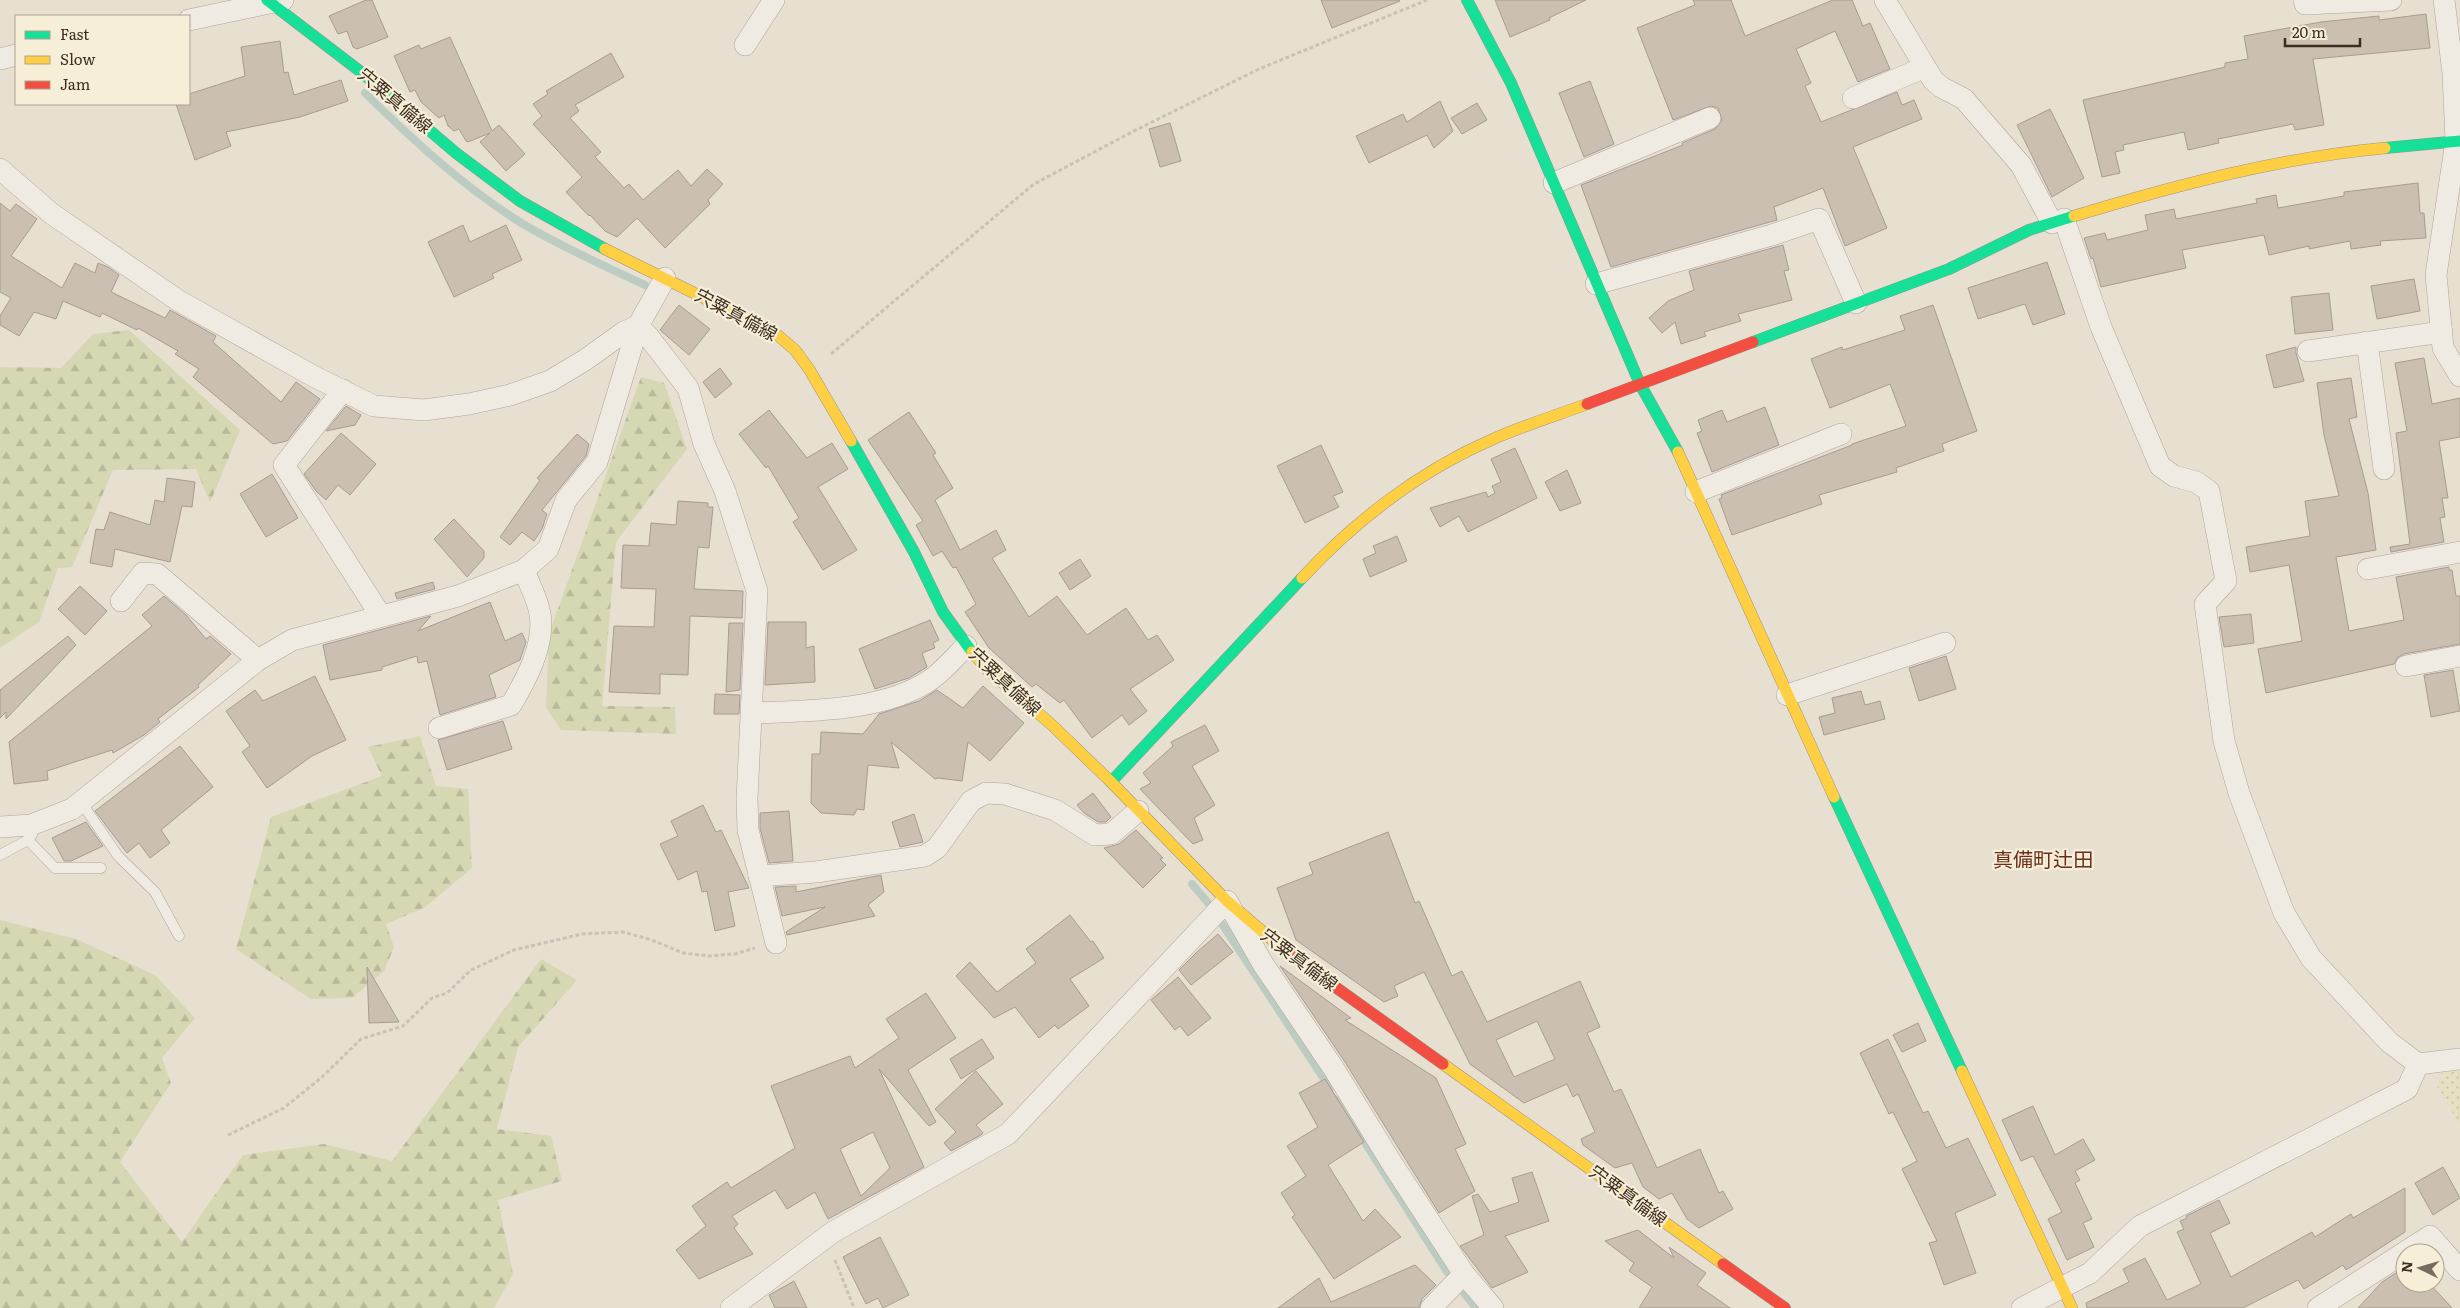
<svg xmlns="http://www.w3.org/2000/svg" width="2460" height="1308" font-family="Literata,'Noto Sans JP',serif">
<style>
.farmland{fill:url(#farmland-dots)}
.forest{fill:url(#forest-firs)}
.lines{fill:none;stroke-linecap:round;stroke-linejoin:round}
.stream{stroke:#bcccc2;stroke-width:8}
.building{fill:#cbbfb2;stroke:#a89c90;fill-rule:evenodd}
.lane-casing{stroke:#ada599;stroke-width:11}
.street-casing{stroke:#ada599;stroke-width:22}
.fast-casing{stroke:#9c958a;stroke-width:12}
.slow-casing{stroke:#9c958a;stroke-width:12}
.jam-casing{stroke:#9c958a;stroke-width:12}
.path{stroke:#c8c2b9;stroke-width:3;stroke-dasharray:4 2.5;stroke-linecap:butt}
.lane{stroke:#efebe3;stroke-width:10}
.street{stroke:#efebe3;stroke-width:21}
.fast{stroke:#16e098;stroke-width:11}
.slow{stroke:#ffcf43;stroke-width:11}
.jam{stroke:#f24e42;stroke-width:11}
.labels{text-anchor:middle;stroke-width:4.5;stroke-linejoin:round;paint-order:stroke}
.street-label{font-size:18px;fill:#3d2e20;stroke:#f7eed8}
.quarter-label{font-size:20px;fill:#6b2e1e;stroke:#f7eed8}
</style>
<defs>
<pattern id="farmland-dots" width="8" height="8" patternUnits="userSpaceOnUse" patternTransform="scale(1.25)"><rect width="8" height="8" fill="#e6dfc2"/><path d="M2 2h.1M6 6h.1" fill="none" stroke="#c6c0a6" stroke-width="1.8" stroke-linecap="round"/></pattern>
<pattern id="forest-firs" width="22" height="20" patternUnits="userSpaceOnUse" patternTransform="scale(1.25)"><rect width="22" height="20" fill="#d6d7b3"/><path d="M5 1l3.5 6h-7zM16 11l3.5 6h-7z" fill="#b9b99a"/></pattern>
</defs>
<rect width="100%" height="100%" fill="#e7e0d1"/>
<polygon class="farmland" points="2460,1071 2460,1125 2437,1086 2442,1073"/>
<g class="forest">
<polygon points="129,330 240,430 210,503 196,469 113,470 72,567 58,568 39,622 0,648 0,367 61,368 93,334"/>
<polygon points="641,377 664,383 687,449 616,542 602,706 675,707 676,734 561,730 546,708 549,634"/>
<polygon points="420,736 436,786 468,789 472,868 424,908 386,924 394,947 384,971 352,998 311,999 236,949 271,817 382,776 368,747"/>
<polygon points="0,920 76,939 155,975 195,1018 162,1058 171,1083 120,1162 182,1242 243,1155 324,1144 392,1161 541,959 577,980 518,1047 497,1129 551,1136 562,1181 498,1200 513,1274 494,1308 0,1308"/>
</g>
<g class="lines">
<g class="stream">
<path d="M365,93C414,141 465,188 523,224C562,247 604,266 645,285"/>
<polyline points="1192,884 1209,904 1330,1088"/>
<polyline points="1338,1100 1446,1270 1476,1308"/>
</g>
</g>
<g class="building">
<polygon points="366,0 372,0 388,37 357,49 353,47 347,31 338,34 329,16"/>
<polygon points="1321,0 1399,0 1400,1 1332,28"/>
<polygon points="1495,0 1586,0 1549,18 1550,20 1510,37"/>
<polygon points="1693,0 1731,0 1745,36 1833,0 1852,0 1863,26 1870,23 1890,69 1858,82 1835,31 1796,49 1811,83 1805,86 1821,122 1897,92 1902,105 1914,100 1922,119 1853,147 1887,228 1845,246 1823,188 1774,207 1777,220 1611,267 1581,185 1683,145 1682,143 1715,129 1722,120 1718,108 1711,106 1673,120 1637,28 1695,5"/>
<polygon points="2426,14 2430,48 2313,59 2324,125 2295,130 2293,124 2218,139 2219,143 2188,150 2184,132 2123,145 2124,150 2115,152 2120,173 2102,177 2083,100 2225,67 2225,63 2248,59 2244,36 2321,22 2379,16 2379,20"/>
<polygon points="450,37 492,131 499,125 525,154 506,171 480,142 490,133 468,142 466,141 459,129 454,131 448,126 444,115 439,118 421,102 415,90 410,92 394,56 419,45 421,49"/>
<polygon points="280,41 284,73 288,72 294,95 341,80 348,101 300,117 226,132 231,146 195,160 176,104 189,104 189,94 245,76 241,47"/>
<polygon points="611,53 624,77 575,105 579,111 570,118 601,152 595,157 624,188 629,184 643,200 678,170 691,186 707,169 723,184 708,200 710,204 665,248 637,218 617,237 605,231 590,215 589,216 566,192 582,177 533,124 542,116 533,104 548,94 546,91"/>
<polygon points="1590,81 1614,144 1584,157 1559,93"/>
<polygon points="1440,101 1453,131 1434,148 1427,135 1369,163 1356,136 1403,114 1407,122"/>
<polygon points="1477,103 1487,120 1462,134 1451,118"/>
<polygon points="2050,109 2084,178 2052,197 2017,125"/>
<polygon points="1170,123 1181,161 1160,167 1149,129"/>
<polygon points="2418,183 2420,213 2424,213 2426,238 2380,241 2381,245 2351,249 2350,241 2309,249 2309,246 2269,255 2264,235 2182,250 2186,268 2101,287 2093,258 2091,259 2084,238 2105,233 2107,240 2148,230 2145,215 2174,209 2176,219 2257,203 2256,199 2276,195 2278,208 2344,196 2344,192"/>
<polygon points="0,203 10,211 16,204 37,219 11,256 62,288 75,263 95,273 98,263 108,267 119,275 111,292 165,318 170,310 216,336 213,342 281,402 296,382 320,399 287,441 273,444 193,377 199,369 175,354 178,351 138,328 137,330 102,313 100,317 63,301 56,319 34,312 19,336 0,325 0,316 11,298 0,292"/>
<polygon points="463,225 470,242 506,225 522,260 492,274 494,278 454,297 428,242"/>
<polygon points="1783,245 1789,270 1784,271 1792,300 1738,314 1741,321 1704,332 1706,336 1681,344 1675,322 1662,333 1649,318 1668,301 1694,290 1689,271"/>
<polygon points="2047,262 2065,314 2033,325 2025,304 1978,319 1968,288"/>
<polygon points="2414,279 2420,311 2377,319 2371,286"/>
<polygon points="2329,293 2333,330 2295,334 2291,297"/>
<polygon points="679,305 710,329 689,355 660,330"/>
<polygon points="1933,305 1977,431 1942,444 1944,451 1896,468 1897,472 1819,495 1822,504 1732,535 1719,499 1722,498 1721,495 1852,445 1852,444 1906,426 1890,384 1830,408 1811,359 1842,347 1843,350 1905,330 1900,316"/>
<polygon points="2296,347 2296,353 2304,381 2274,388 2266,355"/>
<polygon points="2424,358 2432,404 2460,398 2460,437 2439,441 2448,498 2442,498 2445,517 2440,518 2444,542 2391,552 2390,547 2410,544 2396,433 2407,431 2395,363"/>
<polygon points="720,368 732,384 715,398 703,382"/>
<polygon points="2351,378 2357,417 2349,419 2368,493 2376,550 2336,557 2349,631 2404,620 2396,577 2449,567 2449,570 2452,570 2456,596 2460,596 2460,644 2404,654 2398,657 2394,664 2266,693 2258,649 2302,641 2289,565 2250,572 2246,547 2310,536 2305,501 2339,496 2324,435 2317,383"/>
<polygon points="346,406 361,415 355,425 326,431"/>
<polygon points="1765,407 1779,445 1712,472 1697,433 1702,431 1698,420 1722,410 1727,422"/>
<polygon points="769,410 807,458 832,443 848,469 818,487 857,550 823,570 793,522 799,518 768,466 766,468 739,434"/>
<polygon points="909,412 936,453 933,455 953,488 935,500 960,550 996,530 1006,550 992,558 1029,617 1057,596 1087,635 1126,608 1148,640 1157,635 1174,660 1130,689 1147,711 1129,725 1122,715 1092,738 1064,700 1060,703 1036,684 1032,687 989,648 965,612 976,604 956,567 953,568 942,551 933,556 916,525 923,521 868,440"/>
<polygon points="341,433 376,464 350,495 338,485 326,500 316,491 304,474"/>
<polygon points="577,434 589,444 586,456 542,510 547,514 542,529 534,541 522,532 510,545 500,537 540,480 537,478"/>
<polygon points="1321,445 1343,492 1333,496 1339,507 1305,523 1277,466"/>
<polygon points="1515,448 1537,498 1468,532 1459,516 1440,527 1430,508 1486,492 1488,497 1495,493 1492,486 1501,482 1491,459"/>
<polygon points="1567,470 1581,503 1560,511 1545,482"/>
<polygon points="272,474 298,518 266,537 240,494"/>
<polygon points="167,478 195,482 192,507 182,506 170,562 115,549 112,567 90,563 96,529 104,530 110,512 150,525 155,500 164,502"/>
<polygon points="678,501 708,503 708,507 713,507 709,548 698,547 694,589 743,591 742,618 690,616 688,675 660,674 660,694 609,692 614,626 654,627 656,589 621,588 623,545 649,546 651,523 676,525"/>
<polygon points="454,519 484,551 484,558 467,577 434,539"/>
<polygon points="1397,536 1407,561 1370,577 1363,559 1376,553 1373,546"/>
<polygon points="1080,559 1091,576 1070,590 1059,573"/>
<polygon points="433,582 435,589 397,599 395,593"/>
<polygon points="80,586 107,611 85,635 58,609"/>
<polygon points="164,596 186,615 206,639 210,636 231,654 198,685 199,687 158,719 160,722 144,735 113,753 112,750 47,771 48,780 14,784 9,742 152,626 142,615"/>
<polygon points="490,602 505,641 522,633 526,642 520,660 489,675 496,697 440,715 427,661 418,663 417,656 382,667 382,670 330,680 323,645 431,616 418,631"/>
<polygon points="2251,614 2254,643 2224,647 2219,617"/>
<polygon points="930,620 939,640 933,643 935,648 922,653 927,667 909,678 875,689 859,649"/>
<polygon points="768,622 806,622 806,648 814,646 815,682 765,685"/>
<polygon points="729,623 743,623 740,690 726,692"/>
<polygon points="68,636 76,645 6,719 6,712 0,718 0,690"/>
<polygon points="1946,656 1956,689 1919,701 1909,668"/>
<polygon points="2453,670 2460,711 2431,717 2424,675"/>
<polygon points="315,676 346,740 312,756 267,788 242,752 250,746 226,711 255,690 263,701"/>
<polygon points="983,686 1024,723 990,761 968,742 962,781 938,778 935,779 891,742 899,768 868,765 864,810 857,809 854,815 821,813 811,803 812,754 820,754 821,732 863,734 879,714 919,701 937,690 963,708"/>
<polygon points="1861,691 1865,705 1880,701 1885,719 1824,735 1819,717 1835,713 1832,698"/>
<polygon points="715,694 740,695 739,714 714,714"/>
<polygon points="503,721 512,749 447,770 438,740"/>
<polygon points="1205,725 1219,751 1192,766 1215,805 1194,818 1203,840 1193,844 1140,789 1151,783 1143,773 1173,746 1171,742"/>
<polygon points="180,746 213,787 161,830 170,843 150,858 139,843 127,853 95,811"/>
<polygon points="1093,793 1111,817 1106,822 1098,822 1084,813 1077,805"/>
<polygon points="703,805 716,832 721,830 749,888 728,892 735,926 715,931 707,891 702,892 697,871 678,880 660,844 678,836 671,821"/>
<polygon points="789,811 793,861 769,863 760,828 760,813"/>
<polygon points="914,814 923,842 900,847 892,822"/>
<polygon points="86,822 103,846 71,861 64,861 52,838"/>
<polygon points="1136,830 1163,858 1160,859 1166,865 1143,888 1104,848 1119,844"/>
<path d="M1388,832L1415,903L1419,901L1452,976L1462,971L1487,1022L1580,981L1600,1027L1587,1033L1614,1092L1621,1089L1657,1168L1700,1149L1719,1193L1723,1191L1733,1209L1699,1228L1687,1219L1672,1193L1659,1199L1643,1187L1632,1163L1615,1168L1583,1145L1581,1139L1595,1132L1578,1094L1573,1097L1567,1084L1524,1103L1470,1064L1424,972L1394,986L1398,996L1384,1002L1296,940L1277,888L1313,874L1309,863ZM1537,1021L1555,1059L1514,1077L1496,1040Z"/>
<polygon points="881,875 884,892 868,905 875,916 787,935 786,932 825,907 782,916 775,887 796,886 796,892"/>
<polygon points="1070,915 1091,942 1093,941 1104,958 1070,979 1089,1006 1058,1029 1055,1025 1039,1038 1015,1007 994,1018 956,976 970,962 997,992 1036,963 1026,949"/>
<polygon points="1218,934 1233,952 1191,985 1179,970 1197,952"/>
<polygon points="1280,966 1351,1018 1345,1020 1436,1078 1466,1144 1455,1149 1475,1191 1439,1213 1345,1062"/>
<polygon points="367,967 399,1022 369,1023"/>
<polygon points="1178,977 1211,1018 1188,1036 1180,1026 1175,1030 1151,1000"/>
<path d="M926,993L956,1038L908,1070L936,1122L929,1126L879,1069L924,1167L828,1219L815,1192L787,1209L775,1190L732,1216L738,1224L734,1228L753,1254L699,1279L676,1250L706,1226L692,1206L727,1182L731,1188L795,1148L771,1086L850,1056L855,1068L899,1038L886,1019ZM873,1132L890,1168L861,1196L840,1149Z"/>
<polygon points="1918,1023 1926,1041 1902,1052 1893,1035"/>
<polygon points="982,1039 994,1058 961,1079 950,1059"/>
<polygon points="1888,1039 1923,1113 1928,1111 1946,1148 1968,1138 1996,1195 1955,1213 1976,1273 1944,1285 1929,1243 1937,1241 1902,1169 1917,1161 1893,1112 1889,1114 1860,1053"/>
<polygon points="976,1071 1003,1104 976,1125 983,1133 981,1135 951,1151 944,1143 956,1132 935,1109"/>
<polygon points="1325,1079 1364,1142 1328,1165 1363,1221 1375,1209 1401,1237 1334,1279 1292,1217 1295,1215 1281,1193 1306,1176 1287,1146 1318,1127 1299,1093"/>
<polygon points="2033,1106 2055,1155 2083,1139 2095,1160 2075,1171 2080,1180 2075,1183 2092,1219 2083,1223 2094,1247 2067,1260 2048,1219 2062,1212 2033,1156 2021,1161 2002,1120"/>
<polygon points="2443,1167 2460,1198 2433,1215 2415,1183"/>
<polygon points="1532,1172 1549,1221 1505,1236 1528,1272 1492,1288 1460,1246 1484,1235 1472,1196 1478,1194 1490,1212 1519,1202 1512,1178"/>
<polygon points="2405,1188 2405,1232 2346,1270 2343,1265 2304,1289 2298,1280 2243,1308 2087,1308 2086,1303 2129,1282 2123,1269 2145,1258 2167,1300 2201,1284 2177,1232 2184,1229 2180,1221 2187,1218 2186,1216 2219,1200 2230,1223 2210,1233 2231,1277 2312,1232 2315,1237 2351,1214 2353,1218"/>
<polygon points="1638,1230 1674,1258 1669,1247 1706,1273 1697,1285 1730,1308 1639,1308 1652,1287 1629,1271 1634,1263 1605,1241"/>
<polygon points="880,1237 909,1295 883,1308 878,1298 866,1304 843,1257"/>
<polygon points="1415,1265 1436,1285 1422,1299 1419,1308 1278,1308 1319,1278 1331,1302"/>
<polygon points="2405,1267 2405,1283 2429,1283 2452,1308 2358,1308 2382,1282"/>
<polygon points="794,1281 807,1308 775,1308 769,1295"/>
</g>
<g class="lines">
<g class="lane-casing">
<g id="lane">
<polyline points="81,802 118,856 155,892 179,936"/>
<polyline points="28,840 55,868 101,868"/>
<polyline points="0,855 28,840 32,835"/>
</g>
</g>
<g class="street-casing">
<g id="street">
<polyline points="1885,0 1933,80 1941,87 1964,99 2021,165 2052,223"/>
<polyline points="2304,0 2305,4 2391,0"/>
<polyline points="2444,0 2453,73 2456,141 2436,275 2443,348 2460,376"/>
<polyline points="189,20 283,0"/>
<polyline points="745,45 774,0"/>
<polyline points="0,59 16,55"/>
<polyline points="1853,98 1925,67"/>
<polyline points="0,169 52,214 179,301 315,377 374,406 424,410 469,404 510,395 550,381 585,360 624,332 638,326"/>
<polyline points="1554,183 1710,118"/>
<polyline points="2064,219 2101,327 2160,466 2174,476 2196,482 2209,491 2226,581 2205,604 2224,741 2239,793 2284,913 2311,958 2389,1042 2418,1064 2460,1059"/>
<polyline points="1596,284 1772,235 1819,219 1856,303"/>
<polyline points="638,326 648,336 688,388 704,444 725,491 757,591 747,799 748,830 776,943"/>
<polyline points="2367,342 2384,469"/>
<polyline points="2308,351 2442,332"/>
<polyline points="343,390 284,465 381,616"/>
<polyline points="1696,492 1841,434"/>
<polyline points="2368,569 2460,552"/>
<polyline points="121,601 143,573 157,574 258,660"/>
<polyline points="2406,666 2460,656"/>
<polyline points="1787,695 1945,643"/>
<path d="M752,713C808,711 886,712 933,678C945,669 955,657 966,646"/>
<path d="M439,728L511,705C526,680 545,645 540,614C538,600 529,584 524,570"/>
<polyline points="0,827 31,825 72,809 258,660 292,640 458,596 524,570 548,549 566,500 597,462 638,326 665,278"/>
<polyline points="759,876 816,872 925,856 937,848 971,801 986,793 1005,794 1055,810 1095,835 1111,834 1138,811"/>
<polyline points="731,1308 833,1232 1008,1134 1227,901 1263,964 1334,1069 1391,1162 1464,1274 1493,1308"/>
<polyline points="1431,1308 1464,1274"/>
<polyline points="2022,1308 2090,1273 2140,1226 2407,1089 2418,1064"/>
<polyline points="2318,1308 2430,1236 2460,1270"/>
</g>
</g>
<g class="fast-casing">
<g id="fast">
<polyline points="267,0 361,72 456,153 520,201 605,249"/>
<polyline points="1467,0 1511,83 1640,384 1678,452"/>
<polyline points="2385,148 2460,141"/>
<polyline points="1753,342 1949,269 2029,230 2074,216"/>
<polyline points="851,441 914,552 943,612 972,652"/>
<polyline points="1111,782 1302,578"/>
<polyline points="1834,797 1962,1071"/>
</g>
</g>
<g class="slow-casing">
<g id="slow">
<path d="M2074,216C2177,185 2278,158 2385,148"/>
<polyline points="605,249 775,333 795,350 809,369 851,441"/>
<polyline points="1678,452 1834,797"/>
<path d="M1302,578C1355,521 1420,471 1491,440C1522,426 1555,416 1587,404"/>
<polyline points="972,652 988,670 1052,725 1111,782 1227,901 1285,951"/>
<polyline points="1443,1064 1723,1264"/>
<polyline points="1962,1071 2072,1308"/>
</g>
</g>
<g class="jam-casing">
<g id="jam">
<polyline points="1587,404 1753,342"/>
<polyline points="1285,951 1443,1064"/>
<polyline points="1723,1264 1785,1308"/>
</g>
</g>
<g class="path">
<polyline points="831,354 1034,184 1132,132 1259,69 1427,0"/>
<polyline points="228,1135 284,1108 322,1077 361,1039 403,1026 432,998 447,993 471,970 514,950 582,934 623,932 652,940 683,953 709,956 735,954 755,948"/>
<polyline points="835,1260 854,1308"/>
</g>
<use href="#lane" class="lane"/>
<use href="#street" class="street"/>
<use href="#fast" class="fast"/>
<use href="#slow" class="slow"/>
<use href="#jam" class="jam"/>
</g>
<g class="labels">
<g class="street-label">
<text transform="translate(395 101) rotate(40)" y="6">宍粟真備線</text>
<text transform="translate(736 315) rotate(28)" y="6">宍粟真備線</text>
<text transform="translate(1005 682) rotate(43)" y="6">宍粟真備線</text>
<text transform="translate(1299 960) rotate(37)" y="6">宍粟真備線</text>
<text transform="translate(1628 1196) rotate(36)" y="6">宍粟真備線</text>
</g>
<g class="quarter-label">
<text x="2043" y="867">真備町辻田</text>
</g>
</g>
<rect x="15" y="15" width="175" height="90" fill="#f7eed8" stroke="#ada18e"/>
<rect x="25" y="31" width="25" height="8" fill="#16e098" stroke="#ada18e"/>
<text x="60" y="40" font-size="15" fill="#3d2e20">Fast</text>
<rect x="25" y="56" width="25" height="8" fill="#ffcf43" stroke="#ada18e"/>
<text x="60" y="65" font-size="15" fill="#3d2e20">Slow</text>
<rect x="25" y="81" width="25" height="8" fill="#f24e42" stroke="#ada18e"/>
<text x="60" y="90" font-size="15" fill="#3d2e20">Jam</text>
<g transform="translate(2420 1268) rotate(275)"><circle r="24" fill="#f7eed8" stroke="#ada18e"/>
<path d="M0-4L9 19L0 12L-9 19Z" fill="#786c5e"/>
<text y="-8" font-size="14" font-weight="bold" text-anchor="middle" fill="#3d2e20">N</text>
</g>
<path d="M2285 38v8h75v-8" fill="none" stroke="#3d2e20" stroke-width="2.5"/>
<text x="2292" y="38" font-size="15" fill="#3d2e20" stroke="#f7eed8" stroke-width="4" paint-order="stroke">20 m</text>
</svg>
